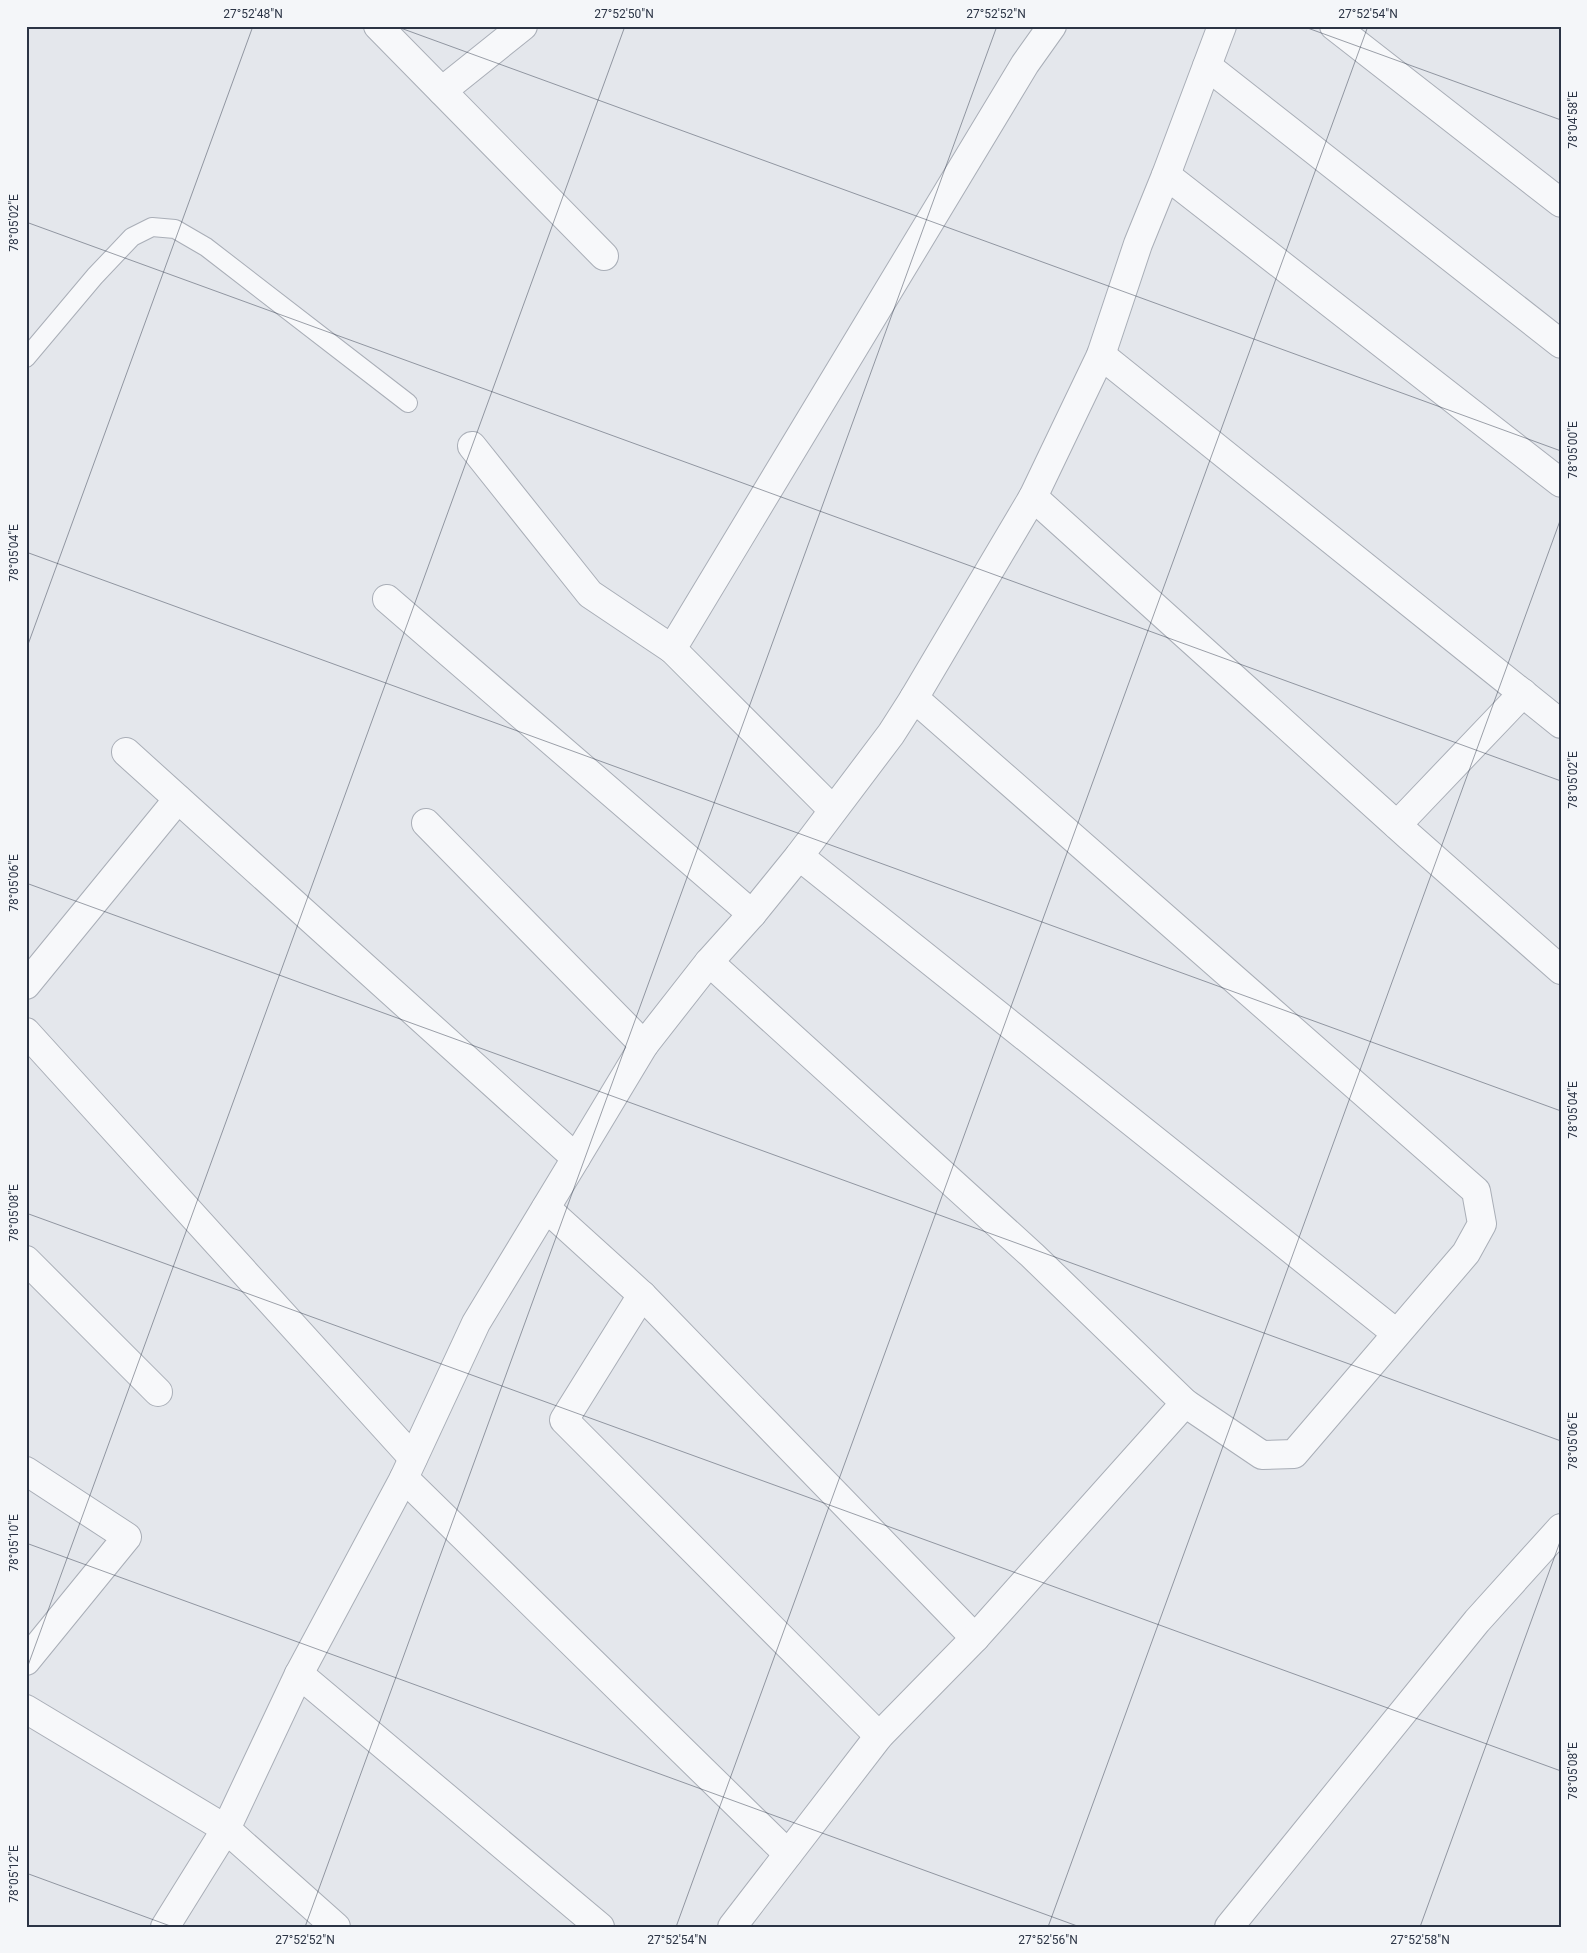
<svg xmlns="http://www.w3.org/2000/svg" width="1587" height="1953" font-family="Roboto,sans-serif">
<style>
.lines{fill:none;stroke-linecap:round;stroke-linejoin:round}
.service-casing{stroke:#a9aeb7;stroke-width:20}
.minor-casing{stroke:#a9aeb7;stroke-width:30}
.tertiary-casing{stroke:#a9aeb7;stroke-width:30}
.service{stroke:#f7f8fa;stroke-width:18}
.minor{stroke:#f7f8fa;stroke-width:28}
.tertiary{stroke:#f7f8fa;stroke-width:28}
.ticks{fill:none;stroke:#2b3445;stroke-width:1;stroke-opacity:0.45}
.neatline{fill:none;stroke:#2b3445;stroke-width:2}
.ticks-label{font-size:12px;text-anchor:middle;fill:#2b3445}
</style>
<rect width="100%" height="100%" fill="#e4e7ec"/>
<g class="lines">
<g class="service-casing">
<polyline id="service" points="26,358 95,276 132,237 152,227 175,229 206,247 408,403"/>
</g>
<g class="minor-casing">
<g id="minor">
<polyline points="378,26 604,256"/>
<polyline points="1334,26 1561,203"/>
<polyline points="1207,66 1561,344"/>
<polyline points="442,91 523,26"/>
<polyline points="1166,175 1561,483"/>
<polyline points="1101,355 1561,724"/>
<polyline points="472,446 590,594 672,649"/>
<polyline points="1033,497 1409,836 1561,970"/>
<polyline points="387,599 752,914"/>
<polyline points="126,752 576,1158"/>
<polyline points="833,810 672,649 1025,64 1052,26"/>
<polyline points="426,823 644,1045"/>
<polyline points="1397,825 1523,693"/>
<polyline points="799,856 1396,1333"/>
<polyline points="709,962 1032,1255 1185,1403 1262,1455 1294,1454 1466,1253 1482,1224 1476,1191 914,698"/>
<polyline points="26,985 178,799"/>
<polyline points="26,1032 413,1458"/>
<polyline points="546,1208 642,1295 975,1638"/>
<polyline points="26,1260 158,1392"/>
<polyline points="642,1295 564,1420 879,1736"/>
<polyline points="26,1471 127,1537 26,1661"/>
<polyline points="404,1478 788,1854"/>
<polyline points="299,1674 600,1927"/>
<polyline points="26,1709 226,1829 336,1927"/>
<polyline points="732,1927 879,1736 975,1638 1185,1403"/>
<polyline points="1229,1927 1477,1621 1561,1528"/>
</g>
</g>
<g class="tertiary-casing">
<polyline id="tertiary" points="165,1927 226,1829 299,1674 404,1478 476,1323 576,1158 644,1045 709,962 752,914 799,856 891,734 914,698 1033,497 1101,355 1138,244 1166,175 1222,26"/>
</g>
<use href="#service" class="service"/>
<use href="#minor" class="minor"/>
<use href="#tertiary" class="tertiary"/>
</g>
<path class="ticks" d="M395,26L1561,451M1302,26L1561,120M26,222L1561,781M26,552L1561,1111M26,650L253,26M26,883L1561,1441M26,1213L1561,1771M26,1543L1080,1927M26,1671L625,26M26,1873L173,1927M305,1927L997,26M676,1927L1368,26M1048,1927L1561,518M1420,1927L1561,1539"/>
<rect width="1587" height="1953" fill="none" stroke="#f4f6f9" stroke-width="55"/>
<rect x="28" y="28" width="1532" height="1898" class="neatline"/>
<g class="ticks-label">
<text x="253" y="18">27°52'48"N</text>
<text x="624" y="18">27°52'50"N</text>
<text x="996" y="18">27°52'52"N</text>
<text x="1368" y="18">27°52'54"N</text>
<text transform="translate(1573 120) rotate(-90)" y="4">78°04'58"E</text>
<text transform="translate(14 223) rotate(-90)" y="4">78°05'02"E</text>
<text transform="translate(1573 450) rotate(-90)" y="4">78°05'00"E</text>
<text transform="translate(14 553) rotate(-90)" y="4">78°05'04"E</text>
<text transform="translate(1573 780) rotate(-90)" y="4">78°05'02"E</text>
<text transform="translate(14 883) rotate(-90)" y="4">78°05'06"E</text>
<text transform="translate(1573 1110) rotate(-90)" y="4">78°05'04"E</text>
<text transform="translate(14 1213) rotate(-90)" y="4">78°05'08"E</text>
<text transform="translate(1573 1441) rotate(-90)" y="4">78°05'06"E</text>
<text transform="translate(14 1543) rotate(-90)" y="4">78°05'10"E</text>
<text transform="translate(1573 1771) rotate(-90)" y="4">78°05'08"E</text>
<text transform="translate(14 1874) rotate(-90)" y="4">78°05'12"E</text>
<text x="305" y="1944">27°52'52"N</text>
<text x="677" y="1944">27°52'54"N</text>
<text x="1048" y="1944">27°52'56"N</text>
<text x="1420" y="1944">27°52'58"N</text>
</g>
</svg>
